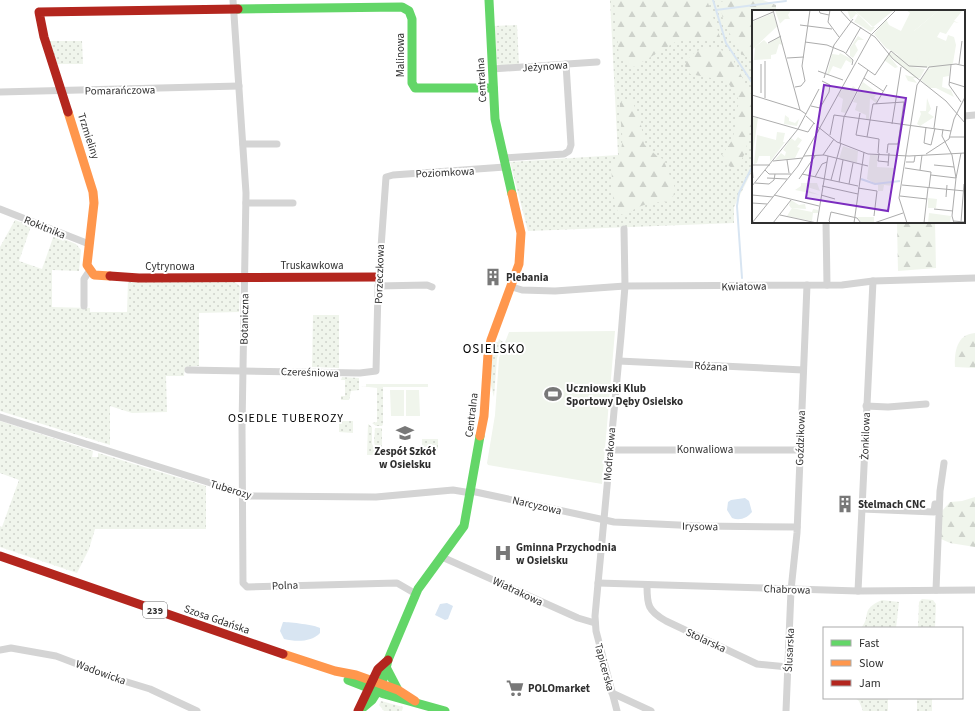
<svg xmlns="http://www.w3.org/2000/svg" width="975" height="711" font-family="'Source Sans 3',sans-serif">
<style>
.green{fill:url(#green-dots)}
.forest{fill:url(#forest-firs)}
.pitch{fill:#f0f5ec}
.water{fill:#d8e5f2}
.lines{fill:none;stroke-linecap:round;stroke-linejoin:round}
.stream{stroke:#d8e5f2;stroke-width:2}
.street{stroke:#d4d4d4;stroke-width:7}
.fast{stroke:#63d668;stroke-width:9}
.slow{stroke:#ff974d;stroke-width:9}
.jam{stroke:#b3261e;stroke-width:9}
.labels{text-anchor:middle;stroke-width:4;stroke-linejoin:round;paint-order:stroke}
.shield{fill:#fff;stroke:#6d6d6d;stroke-width:1}
.shield-label{font-size:10px;font-weight:bold;fill:#2f2f2f}
.street-label{font-size:11px;fill:#2f2f2f;stroke:#fff}
.poi-label{font-size:11px;font-weight:bold;fill:#2f2f2f;stroke:#fff;text-anchor:start}
.neighbourhood-label{font-size:12px;letter-spacing:1px;fill:#000;stroke:#fff}
.quarter-label{font-size:13px;letter-spacing:1px;fill:#000;stroke:#fff}
.inset-river{fill:none;stroke:#d8e5f2;stroke-width:2}
.inset-road{fill:none;stroke:#acacac;stroke-width:1}
.view{fill:#7b2cbf;fill-opacity:0.15;stroke:#7b2cbf;stroke-width:2}
.inset-edge{fill:none;stroke:#2f2f2f;stroke-width:2}
</style>
<defs>
<pattern id="green-dots" width="8" height="8" patternUnits="userSpaceOnUse"><rect width="8" height="8" fill="#f0f5ec"/><path d="M2 2h.1M6 6h.1" fill="none" stroke="#ced2cb" stroke-width="1.8" stroke-linecap="round"/></pattern>
<pattern id="forest-firs" width="22" height="20" patternUnits="userSpaceOnUse"><rect width="22" height="20" fill="#f0f5ec"/><path d="M5 1l3.5 6h-7zM16 11l3.5 6h-7z" fill="#ced2cb"/></pattern>
</defs>
<rect width="100%" height="100%" fill="#fff"/>
<g class="green">
<polygon points="610,0 763,0 764,11 753,11 753,169 734,207 734,223 528,231 510,162 618,155"/>
<polygon points="517,25 519,65 499,66 497,64 494,26"/>
<polygon points="49,41 82,41 83,64 57,64"/>
<polygon points="15,220 31,226 19,261 42,269 54,235 76,244 81,250 79,271 52,270 52,307 90,308 90,312 127,312 128,281 233,281 240,286 239,312 199,313 199,366 185,367 184,376 166,376 167,412 132,413 110,406 110,445 0,411 0,247"/>
<polygon points="313,315 339,315 339,368 312,367"/>
<polygon points="499,339 503,342 497,358 494,397 489,378 495,342 498,342"/>
<polygon points="342,377 359,378 359,390 351,391 349,400 341,400 341,396 345,396 345,380 341,380"/>
<polygon points="361,386 383,387 383,424 382,426 376,426 372,423 377,422 377,388"/>
<polygon points="0,421 93,451 92,457 98,457 98,453 206,486 206,529 95,529 89,549 77,573 0,547 0,526 2,527 19,480 0,473"/>
<polygon points="339,421 353,421 353,433 339,432"/>
<polygon points="368,424 372,427 372,444 378,455 367,455"/>
<polygon points="375,428 382,428 382,451 376,450 374,442"/>
<rect x="422" y="439" width="16" height="12"/>
<polygon points="922,599 933,600 936,604 935,628 918,628 919,602"/>
<path d="M882,600L899,602L896,628H861C872,616 859,610 882,600Z"/>
<polygon points="855,698 888,698 888,711 863,711 859,701"/>
<rect x="917" y="698" width="15" height="13"/>
<polygon points="381,701 403,707 402,711 384,711 379,705"/>
</g>
<g class="forest">
<polygon points="614,0 707,0 721,40 677,41 634,67 619,57"/>
<polygon points="731,0 763,0 776,5 776,11 753,11 753,60 741,54 724,23 719,2"/>
<path d="M714,47L730,54L753,98L751,127L745,153L736,170L729,166L722,155L733,139L739,100L727,81L690,74L685,66C690,51 700,49 714,47Z"/>
<path d="M625,99H630C640,113 642,128 644,144L657,156L663,159L675,188L672,201C654,203 640,202 626,216L618,213L613,194L611,164C631,147 618,126 620,103Z"/>
<polygon points="897,222 935,222 936,268 898,271"/>
<path d="M975,333V368L955,367C954,352 957,334 975,333Z"/>
<polygon points="975,497 975,547 950,543 941,539 942,511 950,502 962,501"/>
</g>
<g class="pitch">
<polygon points="615,331 602,484 488,465 487,463 495,415 499,358 509,332"/>
<rect x="366" y="384" width="62" height="3"/>
<polygon points="390,390 404,390 404,416 391,416"/>
<polygon points="406,390 419,390 420,416 406,416"/>
</g>
<g class="water">
<path d="M745,498L749,501L752,512C747,518 740,521 732,518L727,510L728,502L731,500Z"/>
<polygon points="447,603 453,606 448,619 445,620 435,615 440,604"/>
<path d="M283,622C290,622 315,625 320,628V633C312,642 296,642 284,639L280,631Z"/>
</g>
<g class="lines">
<g class="stream">
<polyline points="713,0 726,43 753,84"/>
<polyline points="716,10 786,1"/>
<polyline points="742,278 737,206 739,193 753,165"/>
</g>
<g class="street">
<polyline points="233,0 246,193 242,427 243,583 247,587 397,583 416,594"/>
<polyline points="492,69 597,62"/>
<polyline points="0,92 239,86"/>
<polyline points="964,116 975,115"/>
<polyline points="243,144 277,144"/>
<polyline points="503,158 564,154 569,151 571,145 566,64"/>
<polyline points="246,203 293,203"/>
<polyline points="0,209 89,244"/>
<polyline points="826,222 827,285"/>
<polyline points="378,286 427,285 432,287"/>
<polyline points="512,287 522,290 555,291 625,286 842,285 873,281 975,278"/>
<polyline points="84,306 84,279 90,270"/>
<polyline points="619,361 803,370"/>
<polyline points="188,370 360,373 376,371 378,290 386,177 393,175 505,167"/>
<polyline points="866,406 888,407 926,404"/>
<polyline points="0,417 233,490 248,496 376,497 453,490 471,493"/>
<polyline points="610,450 799,450"/>
<polyline points="471,491 614,522 700,526 797,527"/>
<polyline points="862,509 934,512 935,504"/>
<polyline points="442,557 578,618 595,623"/>
<polyline points="598,583 858,591 975,590"/>
<path d="M647,586C647,605 648,611 666,621L757,664L788,667"/>
<polyline points="936,590 940,491 944,463"/>
<polyline points="858,591 873,281"/>
<polyline points="0,650 11,648 56,656 114,678 150,689 197,711"/>
<polyline points="612,693 651,711"/>
<polyline points="617,711 596,631 595,616 621,336 625,286 624,229"/>
<polyline points="786,711 791,590 797,533 807,285"/>
</g>
<g class="fast">
<polyline points="489,0 495,119 512,194"/>
<polyline points="238,9 402,7 409,11 412,19 412,83 415,88 493,88"/>
<polyline points="386,667 398,690"/>
<polyline points="348,680 384,694 445,711"/>
<polyline points="359,711 372,700 377,692 384,677 388,660 418,589 464,526 480,436"/>
</g>
<g class="slow">
<polyline points="68,112 93,192 94,203 87,265 94,275 110,276"/>
<polyline points="480,436 484,416 488,354 491,340 519,264 521,233 512,194"/>
<polyline points="283,654 335,671 356,675 398,690 415,701"/>
</g>
<g class="jam">
<polyline points="68,112 44,37 39,12 238,9"/>
<polyline points="110,276 139,278 378,277"/>
<polyline points="0,556 283,654"/>
<polyline points="358,711 378,669 388,660"/>
</g>
</g>
<defs>
<g id="building-bare" transform="scale(1.38)"><path d="M-4-6H4V6H1V3H-1V6H-4ZM-2.5-4.3h1.7v1.8h-1.7ZM.8-4.3h1.7v1.8H.8ZM-2.5-1h1.7V.8h-1.7ZM.8-1h1.7V.8H.8Z" fill="#787878" stroke="#fff" stroke-width="2.5" paint-order="stroke"/></g>
<g id="stadium-bare" transform="scale(1.38)"><path d="M0-5a6.5 5 0 1 0 0 10a6.5 5 0 1 0 0-10ZM-3.5-1.8h7v3.6h-7Z" fill="#787878" stroke="#fff" stroke-width="2.5" paint-order="stroke"/></g>
<g id="school-bare" transform="scale(1.38)"><path d="M0-5L7-2L0 1L-7-2ZM-4 1L0 2.5L4 1V4Q0 6-4 4Z" fill="#787878" stroke="#fff" stroke-width="2.5" paint-order="stroke"/></g>
<g id="hospital-bare" transform="scale(1.38)"><path d="M-5-5h3v3.5h4V-5h3V5h-3V1.5h-4V5h-3Z" fill="#787878" stroke="#fff" stroke-width="2.5" paint-order="stroke"/></g>
<g id="supermarket-bare" transform="scale(1.38)"><path d="M-6-5.5h2.5l.6 2H6L4.5 2H-2.5L-4.4-4H-6ZM-1.5 3.2a1.3 1.3 0 1 0 .1 0ZM3 3.2a1.3 1.3 0 1 0 .1 0Z" fill="#787878" stroke="#fff" stroke-width="2.5" paint-order="stroke"/></g>
</defs>
<g fill-rule="evenodd">
<use href="#building-bare" x="493" y="277"/>
<use href="#stadium-bare" x="553" y="394"/>
<use href="#school-bare" x="405" y="433"/>
<use href="#building-bare" x="845" y="504"/>
<use href="#hospital-bare" x="503" y="553"/>
<use href="#supermarket-bare" x="515" y="688"/>
</g>
<g class="labels">
<rect class="shield" x="143" y="602" width="24" height="16" rx="3"/>
<g class="shield-label">
<text x="155" y="614">239</text>
</g>
<g class="street-label">
<text transform="translate(400 55) rotate(-90)" y="4">Malinowa</text>
<text transform="translate(545 66) rotate(-4)" y="4">Jeżynowa</text>
<text transform="translate(481 80) rotate(-93)" y="4">Centralna</text>
<text transform="translate(120 90) rotate(-1)" y="4">Pomarańczowa</text>
<text transform="translate(89 136) rotate(72)" y="4">Trzmieliny</text>
<text transform="translate(445 172) rotate(-3)" y="4">Poziomkowa</text>
<text transform="translate(45 227) rotate(22)" y="4">Rokitnika</text>
<text x="312" y="269">Truskawkowa</text>
<text x="170" y="270">Cytrynowa</text>
<text transform="translate(379 274) rotate(-88)" y="4">Porzeczkowa</text>
<text transform="translate(744 286) rotate(-1)" y="4">Kwiatowa</text>
<text transform="translate(244 319) rotate(-89)" y="4">Botaniczna</text>
<text transform="translate(711 366) rotate(3)" y="4">Różana</text>
<text transform="translate(310 372) rotate(2)" y="4">Czereśniowa</text>
<text transform="translate(471 415) rotate(-83)" y="4">Centralna</text>
<text transform="translate(865 436) rotate(-88)" y="4">Żonkilowa</text>
<text transform="translate(800 438) rotate(-88)" y="4">Goździkowa</text>
<text x="705" y="453">Konwaliowa</text>
<text transform="translate(609 454) rotate(-85)" y="4">Modrakowa</text>
<text transform="translate(231 489) rotate(17)" y="4">Tuberozy</text>
<text transform="translate(537 505) rotate(13)" y="4">Narcyzowa</text>
<text transform="translate(700 526) rotate(1)" y="4">Irysowa</text>
<text transform="translate(285 585) rotate(-2)" y="4">Polna</text>
<text transform="translate(787 589) rotate(2)" y="4">Chabrowa</text>
<text transform="translate(518 591) rotate(25)" y="4">Wiatrakowa</text>
<text transform="translate(217 619) rotate(19)" y="4">Szosa Gdańska</text>
<text transform="translate(706 640) rotate(25)" y="4">Stolarska</text>
<text transform="translate(789 650) rotate(-87)" y="4">Ślusarska</text>
<text transform="translate(605 667) rotate(75)" y="4">Tapicerska</text>
<text transform="translate(101 672) rotate(20)" y="4">Wadowicka</text>
</g>
<g class="poi-label">
<text x="506" y="281">Plebania</text>
<text x="566" y="392">Uczniowski Klub<tspan x="566" dy="13">Sportowy Dęby Osielsko</tspan></text>
<text x="405" y="455" text-anchor="middle">Zespół Szkół<tspan x="405" dy="13">w Osielsku</tspan></text>
<text x="858" y="508">Stelmach CNC</text>
<text x="516" y="551">Gminna Przychodnia<tspan x="516" dy="13">w Osielsku</tspan></text>
<text x="528" y="692">POLOmarket</text>
</g>
<g class="neighbourhood-label">
<text x="286" y="422">OSIEDLE TUBEROZY</text>
</g>
<g class="quarter-label">
<text x="494" y="353">OSIELSKO</text>
</g>
</g>
<g transform="translate(752 10)">
<rect width="213" height="213" fill="#fff"/>
<path d="M102,0H142L121,17ZM154,0H187L162,21H149L158,3ZM28,26L31,35L27,34L24,44L19,45V49L2,50L3,37L12,30L16,34ZM88,43L101,50L99,53L94,50L89,59L81,56L77,64H75L80,44L87,45ZM111,72L128,85H124L122,88L126,90L124,93L118,88L117,110H114V105L103,100L105,93L101,92ZM92,76L98,81L101,76L105,79L94,103L89,102L91,89L86,86ZM0,107L6,108L1,142L0,141ZM25,122L33,123L31,132H33L18,152V146H7L5,153L2,154L5,125L24,130ZM46,127L50,130L45,137L48,138L43,148L23,150L29,143L33,146L34,142L31,140L39,128L43,131ZM126,144L125,157L143,158L141,176L132,175L131,181H126V175L115,169L118,145ZM49,173H65L68,181L55,177L54,180L68,185L43,180L49,176ZM40,198L60,202L61,199L66,200V203H61L60,211L35,206Z" fill="#f0f5ec"/>
<path d="M23,0H39L36,5L38,9H33L0,40V12L21,3L25,16L28,14ZM95,0H102L119,17H123L119,22L106,14L102,12L106,5L104,4L99,10ZM187,0H211L202,11L207,13L202,12L194,24L188,22L185,27L194,31L196,25L202,27L204,35L201,53L198,56L197,66L191,67L190,77L199,80L202,87L184,78H178L169,70L176,59L181,58L160,57L173,59L168,68H161L165,73L156,71L153,65L162,67L138,47L146,57L143,58L132,50L138,42L148,46L134,38L122,24L134,9L137,15L149,21H162ZM106,26L112,30H106L103,34L106,40L101,48L98,46V38ZM175,88L179,99L176,103L182,107L168,116L165,114L169,104L168,101H174ZM33,105L37,108V111L43,113L47,109L45,116L32,114ZM176,188L185,189L184,198H176ZM39,190L47,195L53,194L54,199L39,198L37,195ZM177,203L199,206L198,213H176Z" fill="#f0f5ec"/>
<path d="M165 49a6 6 0 1 1 12 0a6 6 0 1 1-12 0Z" fill="#f0f5ec"/>
<path d="M105,207H122V213H110Z" fill="#f0f5ec"/>
<path d="M91,136L106,141L105,153L87,149Z" fill="#f0f5ec"/>
<path class="inset-river" d="M109,169L123,174L148,171"/>
<path class="inset-road" d="M21,0L48,100M67,0L68,3L77,5M78,0L76,12L87,27M88,0L98,11L123,27L141,49L194,91L213,113M0,11L21,2M48,15L80,19M53,32L75,35L92,42L101,50L100,55M16,33L29,26M94,43L109,17M35,48L52,47M13,51V88M106,53L123,65L139,41L157,56L175,57M9,54V83M207,54L210,31M199,55L197,75L209,92M66,61L91,70M72,68L82,35L101,9M112,68L131,81M197,72L213,77M43,77L49,76L53,71L50,56L58,0M0,85L48,100L54,104M124,94L135,75M59,96L68,98L77,82L78,75L70,71M108,103L104,125L127,129L126,143M0,106L56,122L62,113M54,106L63,114M140,114L149,57M65,116L85,132L116,144L157,146L213,143M174,117L172,133L179,135L183,118M182,118L185,96M191,119L190,126L200,145L204,168M65,123L119,25L144,0M78,125L82,105L199,121M115,127L121,94L152,92L146,134H136L135,143M198,127H213M88,133L92,107L116,60M127,143L126,151L136,152M174,144L197,129L202,109L213,87M71,145L82,129M52,146L72,145L116,156M35,150L37,163M21,151L51,148M154,152H162L163,146M0,155H18M0,155L1,168M182,155L202,157M136,156L137,143M153,158L179,162L177,178M13,160L17,164H39M168,160L170,145M50,164L106,176M179,165L204,168M63,167L70,154L75,152M15,168L35,169M47,169L63,146M79,170L89,133M87,172L91,150M3,173L17,174L22,170L23,164M97,174L101,153M150,175L213,181M0,176L46,119L67,79M70,176L106,184M106,178L125,181L122,206M0,185L21,187M22,185L67,196M69,185L83,189M148,186L175,189M194,187L195,175M0,193L15,194M182,199L201,201M28,205L65,213M201,211L213,212M209,212L212,174M0,213L46,156L66,121M21,213L39,190M65,213L76,146M79,213L77,211L79,202L105,208L109,213M102,213L112,142M122,213L151,203M155,213L147,188L165,75L177,57L204,54L213,56M172,213L176,178M202,213L200,206L204,168L209,143"/>
<path class="view" d="M72,75L154,88L136,201L54,188Z"/>
<rect width="213" height="213" class="inset-edge"/>
</g>
<rect x="823" y="627" width="140" height="72" fill="#ffffff" stroke="#acacac"/>
<rect x="831" y="640" width="20" height="6" fill="#63d668" stroke="#acacac"/>
<text x="859" y="647" font-size="12" fill="#2f2f2f">Fast</text>
<rect x="831" y="660" width="20" height="6" fill="#ff974d" stroke="#acacac"/>
<text x="859" y="667" font-size="12" fill="#2f2f2f">Slow</text>
<rect x="831" y="680" width="20" height="6" fill="#b3261e" stroke="#acacac"/>
<text x="859" y="687" font-size="12" fill="#2f2f2f">Jam</text>
</svg>
